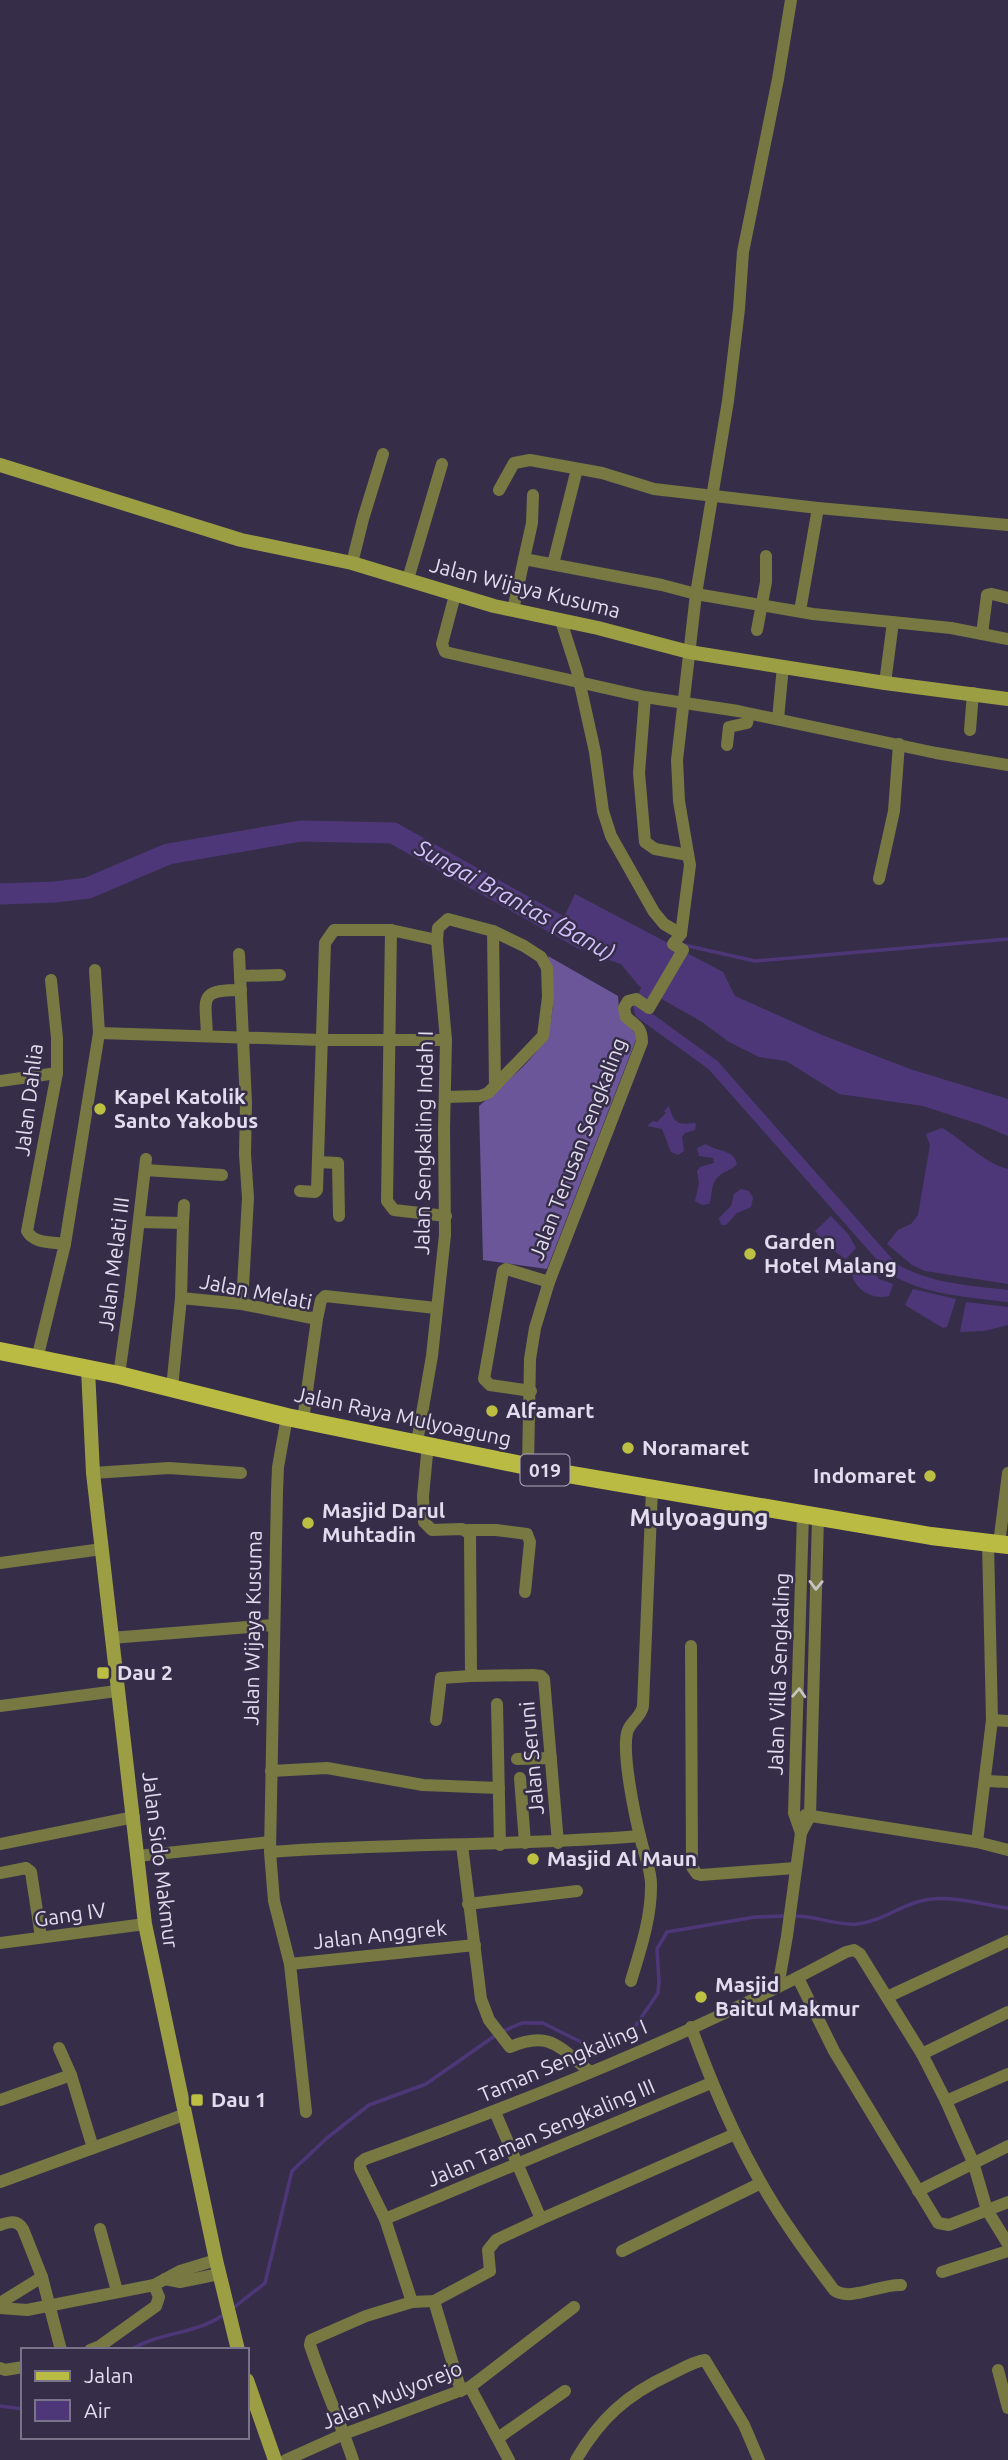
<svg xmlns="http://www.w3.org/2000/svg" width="1008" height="2460" font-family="Ubuntu,sans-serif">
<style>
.forest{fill:#6c569a}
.water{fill:#4e3778}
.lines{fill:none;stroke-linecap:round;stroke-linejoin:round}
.stream{stroke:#4e3778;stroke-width:3.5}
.canal{stroke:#4e3778;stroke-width:12}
.river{stroke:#4e3778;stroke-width:21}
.minor{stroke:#777842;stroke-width:12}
.secondary{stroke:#9c9e44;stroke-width:14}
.primary{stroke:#babb42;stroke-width:18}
.oneway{stroke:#c6c4c3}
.poi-dot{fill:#bdbf43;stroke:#362e49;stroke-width:2.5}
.labels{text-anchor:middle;stroke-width:5;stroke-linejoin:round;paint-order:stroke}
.shield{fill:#362e49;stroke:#aea8bc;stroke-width:2}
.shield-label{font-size:19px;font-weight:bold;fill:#e1ddee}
.street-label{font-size:21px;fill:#e1ddee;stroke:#362e49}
.poi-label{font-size:21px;font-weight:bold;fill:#e1ddee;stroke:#362e49;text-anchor:start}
.water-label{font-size:23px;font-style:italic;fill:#d3c2fd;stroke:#362e49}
.quarter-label{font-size:24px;font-weight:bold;fill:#e1ddee;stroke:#362e49}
</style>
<rect width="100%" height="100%" fill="#362e49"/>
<path class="forest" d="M548,956L618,996L619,1011L637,1037L547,1269L483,1260L479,1106C537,1054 565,1042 548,956Z"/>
<g class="water">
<polygon points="575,894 723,972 735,996 822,1035 910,1069 1008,1099 1008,1136 982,1125 923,1106 839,1094 786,1061 759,1057 729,1042 702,1022 639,986 621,964 606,959 557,932"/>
<path d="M669,1106C674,1124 678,1125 695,1123L696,1125L695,1130L685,1133L682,1137L684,1151L678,1155L671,1152L662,1129L647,1126L653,1121L657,1122L666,1113L664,1111Z"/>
<path d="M942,1128C964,1140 983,1163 1008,1169V1284L925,1271L912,1265L887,1244L898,1230L911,1224L918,1215L930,1145L926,1134Z"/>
<path d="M706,1144C717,1152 734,1149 737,1164C731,1171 723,1171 718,1177C710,1184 713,1195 709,1204L702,1205L695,1201L699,1183L697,1171L700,1167L714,1163L713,1158L699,1156L697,1148Z"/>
<polygon points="741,1189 749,1191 753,1198 751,1207 737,1213 726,1225 721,1225 719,1218 731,1206 734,1194"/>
<polygon points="831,1216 848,1234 856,1248 846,1259 828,1247 815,1231"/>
<path d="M863,1265L871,1267L879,1279L893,1284L889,1296C873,1300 855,1290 852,1274L858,1266Z"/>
<polygon points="913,1289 956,1299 947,1327 943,1328 905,1305"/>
<polygon points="966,1302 1008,1307 1008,1325 984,1331 960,1332"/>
</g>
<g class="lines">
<g class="stream">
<polyline points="684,945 755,961 1008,939"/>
<path d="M793,1916C814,1915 836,1926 857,1924C879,1922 897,1908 917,1902C945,1893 980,1904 1008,1908"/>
<polyline points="503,2031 522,2023 543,2023 593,2048 625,2036 632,2031 658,1993 659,1982 657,1949 667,1932 755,1917 785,1916"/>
<polyline points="232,2309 265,2283 292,2171 327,2138 369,2105 426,2084 496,2035"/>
<path d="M131,2350C160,2331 197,2335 226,2313"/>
<polyline points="0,2406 23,2409"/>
</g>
<path class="canal" d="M653,977L639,1006L641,1013L713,1065L893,1269C930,1290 967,1291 1008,1296"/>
<polyline class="river" points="0,894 55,892 88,888 168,854 301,831 393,833 583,939"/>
<g class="minor">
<polyline points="499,490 514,463 530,460 602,473 654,489 818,508 1008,525"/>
<polyline points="524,559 532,523 533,495"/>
<polyline points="352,563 363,519 383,454"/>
<polyline points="553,564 577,469"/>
<polyline points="408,579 442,464"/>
<polyline points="455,595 442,644 445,652 645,697 738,711 936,753 1008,765"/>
<polyline points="513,610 524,559 662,585 696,594 813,614 951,628 1008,639"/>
<polyline points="800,611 818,508"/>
<polyline points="561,621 577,671 595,752 603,811 611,836 654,912 664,924 681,934"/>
<polyline points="757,630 766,582 766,556"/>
<polyline points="982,634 987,595 992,594 1008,598"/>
<polyline points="885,683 893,622"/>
<polyline points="645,697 639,773 645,842 655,849 688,855"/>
<polyline points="778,719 783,666"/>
<polyline points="970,730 973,693"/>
<polyline points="727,745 729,727 747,723 749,714"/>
<polyline points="879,879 894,811 899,744"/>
<polyline points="391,930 387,1201 394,1210 446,1216"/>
<polyline points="493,931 495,1085"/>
<polyline points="239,954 246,1103 245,1154 248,1198 242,1304"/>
<polyline points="240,976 280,975"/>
<polyline points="99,1033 322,1040 446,1040"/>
<path d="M207,1036C206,998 197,990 241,990"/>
<polyline points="0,1081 57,1073"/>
<polyline points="318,1162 338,1163 339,1216"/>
<polyline points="145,1170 222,1175"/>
<polyline points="300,1191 315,1192 317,1190 325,943 334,930 391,930 437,940"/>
<polyline points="139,1222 183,1223 181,1298 172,1388"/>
<polyline points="183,1223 184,1205"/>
<polyline points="65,1244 99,1033 95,970"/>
<polyline points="181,1298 242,1304 317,1319 303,1420"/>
<polyline points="317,1319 321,1300 325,1296 436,1308"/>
<path d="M37,1359L65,1244C52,1242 34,1244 27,1231L57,1073V1038L51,980"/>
<polyline points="119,1375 130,1297 146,1159"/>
<polyline points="531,1391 490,1385 484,1379 503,1271 506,1269 549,1282"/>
<polyline points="287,1417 278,1467 277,1492 270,1852 274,1901 290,1964 306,2112"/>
<polyline points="417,1442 432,1356 445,1235 444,1128 446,1040 437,940 438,928 448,919 493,931 524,946 541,957 547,968 548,997 543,1036 488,1093 480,1096 446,1097"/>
<polyline points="428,1444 423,1496 424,1522 432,1530 462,1529 470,1534 471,1676 533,1675 541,1676 544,1679 558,1843"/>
<path d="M528,1466L530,1359L535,1328L549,1282L642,1042C642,1027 636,1026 626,1017L624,1008L628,1001L636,999L649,1008L683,950L673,944L681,934L690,865L679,801L677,760L696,594L728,401L739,309L743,252L778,79L791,0"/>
<polyline points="93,1473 169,1468 241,1473"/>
<polyline points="467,1530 496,1530 527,1534 530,1542 525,1592"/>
<polyline points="999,1544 1008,1473"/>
<polyline points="0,1563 102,1549"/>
<polyline points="111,1638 273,1625"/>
<polyline points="691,1646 692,1867 697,1874 701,1875 795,1868"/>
<polyline points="497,1704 500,1845"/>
<polyline points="0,1706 117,1691"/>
<polyline points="436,1720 441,1678 471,1676"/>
<polyline points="992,1720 1008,1721"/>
<polyline points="517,1759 551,1758"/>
<polyline points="271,1771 327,1768 423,1785 499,1788"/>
<polyline points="520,1778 525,1843"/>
<polyline points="986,1781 1008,1782"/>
<polyline points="805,1815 977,1842 1008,1850"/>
<polyline points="801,1833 794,1813 803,1514"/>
<polyline points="977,1842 992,1720 988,1543"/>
<polyline points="0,1844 134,1817"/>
<path d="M462,1845L481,1999L489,2020L510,2047C550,2030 559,2047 589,2071"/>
<path d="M270,1852C393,1843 517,1846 640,1836"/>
<polyline points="138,1856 270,1842"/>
<polyline points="0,1873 26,1868 31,1872 41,1937"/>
<polyline points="468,1904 577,1891"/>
<polyline points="0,1943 145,1924"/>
<polyline points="290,1964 475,1945"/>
<polyline points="798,1978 834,2051 938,2223 949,2225 1008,2202"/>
<path d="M631,1981C640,1951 651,1919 651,1887C652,1871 644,1855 641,1840C635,1817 622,1755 627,1733C629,1722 641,1718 643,1706L652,1489"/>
<polyline points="778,1987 787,1936 801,1833 810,1816 818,1517"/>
<polyline points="887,1997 1008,1941"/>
<path d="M691,2027C717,2098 747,2167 790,2229C804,2250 819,2270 834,2290C849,2302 880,2284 901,2285"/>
<polyline points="59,2048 71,2075 93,2148"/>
<polyline points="922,2054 1008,2012"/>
<polyline points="0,2100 71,2075"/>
<polyline points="946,2101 1008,2074"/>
<polyline points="495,2112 541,2219 735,2134"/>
<polyline points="0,2182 186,2114"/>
<polyline points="918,2191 1008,2146"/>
<polyline points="385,2219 711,2083"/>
<path d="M0,2225C9,2222 17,2219 23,2229L42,2277L61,2350"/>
<polyline points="100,2229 117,2291"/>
<polyline points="622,2251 761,2183"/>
<polyline points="942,2272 1008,2251"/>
<polyline points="165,2279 180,2282 219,2274"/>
<polyline points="434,2301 461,2391"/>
<path d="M412,2302L385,2219L360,2168V2163L365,2159C529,2100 692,2035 846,1952L854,1950L860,1954L922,2054L946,2101L973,2162L987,2210L1008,2244"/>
<polyline points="0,2303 42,2277"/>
<polyline points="0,2308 27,2310 154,2285 180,2271 216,2260"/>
<polyline points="90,2350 100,2346 156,2306 159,2297 154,2285"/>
<polyline points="0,2368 5,2370 23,2367"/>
<polyline points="998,2370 1008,2408"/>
<polyline points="470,2387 509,2460"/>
<polyline points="498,2438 565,2391"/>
<polyline points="286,2460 344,2434 470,2387 574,2307"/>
<path d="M353,2460C340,2421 323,2384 310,2345L311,2340L366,2316L412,2302L434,2301L490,2271L488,2250L496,2240L541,2219"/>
<path d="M576,2460C600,2419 626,2395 669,2375C680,2370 692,2362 705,2360L744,2425L759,2460"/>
</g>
<g class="secondary">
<polyline points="0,465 241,540 352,563 494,606 598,628 689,652 885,683 1008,699"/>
<polyline points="88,1369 93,1473 145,1924 216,2260 238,2350"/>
<polyline points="247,2380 275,2460"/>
</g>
<polyline class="primary" points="0,1351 119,1375 287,1417 561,1473 931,1536 1008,1545"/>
</g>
<defs><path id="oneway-chevron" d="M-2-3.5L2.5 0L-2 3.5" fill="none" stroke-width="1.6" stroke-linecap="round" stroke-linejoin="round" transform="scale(1.75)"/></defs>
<g class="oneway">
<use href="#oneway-chevron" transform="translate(816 1585) rotate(91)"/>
<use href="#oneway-chevron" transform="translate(799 1693) rotate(-87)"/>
</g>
<g class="poi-dot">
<circle cx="100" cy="1109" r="7"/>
<circle cx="750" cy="1254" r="7"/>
<circle cx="492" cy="1411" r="7"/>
<circle cx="628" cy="1448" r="7"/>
<circle cx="930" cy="1476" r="7"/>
<circle cx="308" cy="1523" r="7"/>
<rect x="96" y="1666" width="14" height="14" rx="3.5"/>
<circle cx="533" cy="1859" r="7"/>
<circle cx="701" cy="1997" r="7"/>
<rect x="190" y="2093" width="14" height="14" rx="3.5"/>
</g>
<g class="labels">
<rect class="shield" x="520.5" y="1454.5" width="49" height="31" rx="5"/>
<g class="shield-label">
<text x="545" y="1477">019</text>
</g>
<g class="street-label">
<text transform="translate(525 588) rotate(14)" y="7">Jalan Wijaya Kusuma</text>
<text transform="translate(29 1100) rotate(-83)" y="7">Jalan Dahlia</text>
<text transform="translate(424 1143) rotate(-89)" y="7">Jalan Sengkaling Indah I</text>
<text transform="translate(578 1149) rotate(-69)" y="7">Jalan Terusan Sengkaling</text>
<text transform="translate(114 1264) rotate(-83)" y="7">Jalan Melati III</text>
<text transform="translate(256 1292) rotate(11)" y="7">Jalan Melati</text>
<text transform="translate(403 1417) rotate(12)" y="7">Jalan Raya Mulyoagung</text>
<text transform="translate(253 1628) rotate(-89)" y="7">Jalan Wijaya Kusuma</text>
<text transform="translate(779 1674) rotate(-88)" y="7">Jalan Villa Sengkaling</text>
<text transform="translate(532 1758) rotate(-95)" y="7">Jalan Seruni</text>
<text transform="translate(160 1860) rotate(83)" y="7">Jalan Sido Makmur</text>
<text transform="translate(70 1915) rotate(-8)" y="7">Gang IV</text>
<text transform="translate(380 1935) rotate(-6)" y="7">Jalan Anggrek</text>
<text transform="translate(563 2061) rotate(-23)" y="7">Taman Sengkaling I</text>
<text transform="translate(541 2133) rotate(-23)" y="7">Jalan Taman Sengkaling III</text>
<text transform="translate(392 2395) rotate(-22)" y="7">Jalan Mulyorejo</text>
</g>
<g class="poi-label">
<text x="114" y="1104">Kapel Katolik<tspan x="114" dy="24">Santo Yakobus</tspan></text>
<text x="764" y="1249">Garden<tspan x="764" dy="24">Hotel Malang</tspan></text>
<text x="506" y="1418">Alfamart</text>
<text x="642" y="1455">Noramaret</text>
<text x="916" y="1483" text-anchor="end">Indomaret</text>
<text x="322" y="1518">Masjid Darul<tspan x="322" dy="24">Muhtadin</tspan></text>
<text x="117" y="1680">Dau 2</text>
<text x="547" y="1866">Masjid Al Maun</text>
<text x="715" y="1992">Masjid<tspan x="715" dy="24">Baitul Makmur</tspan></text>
<text x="211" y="2107">Dau 1</text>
</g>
<g class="water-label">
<text transform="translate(515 900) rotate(29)" y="8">Sungai Brantas (Banu)</text>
</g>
<g class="quarter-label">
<text x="699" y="1526">Mulyoagung</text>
</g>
</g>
<rect x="21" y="2348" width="228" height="91" fill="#362e49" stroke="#7a748b" stroke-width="2"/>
<rect x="35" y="2371" width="35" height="10" fill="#babb42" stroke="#7a748b" stroke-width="2"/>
<text x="84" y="2383" font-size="21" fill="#e1ddee">Jalan</text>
<rect x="35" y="2400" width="35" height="21" fill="#4e3778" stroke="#7a748b" stroke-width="2"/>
<text x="84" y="2418" font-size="21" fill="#e1ddee">Air</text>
</svg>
